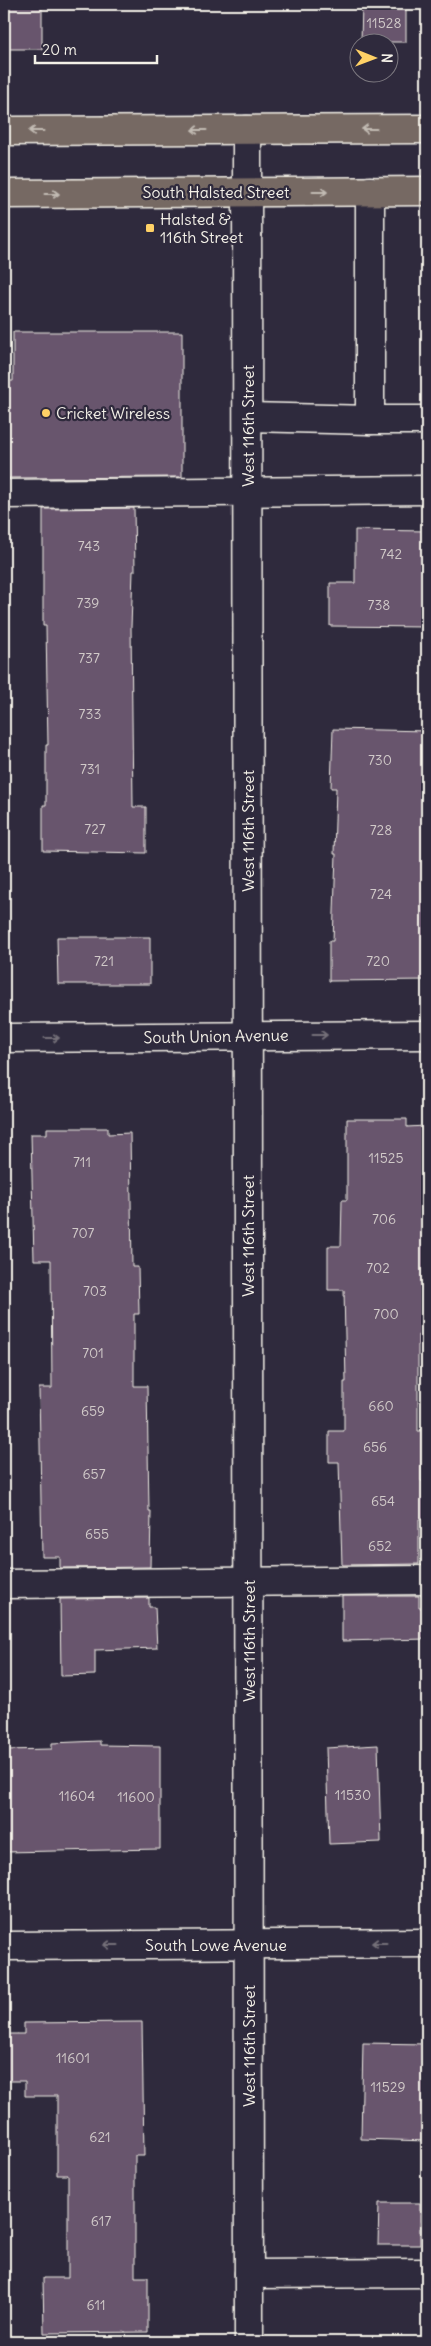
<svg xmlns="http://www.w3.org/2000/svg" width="431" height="2346" font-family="Delius,sans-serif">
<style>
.building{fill:#67546d;stroke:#f4f1e8}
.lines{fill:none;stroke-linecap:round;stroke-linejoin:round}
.minor-casing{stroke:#f4f1e8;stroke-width:31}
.major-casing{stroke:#f4f1e8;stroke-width:31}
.minor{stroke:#2f2a3d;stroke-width:28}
.major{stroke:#766964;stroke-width:28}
.oneway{stroke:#c2bbb3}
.oneway2{stroke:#747079}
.poi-dot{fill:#ffd166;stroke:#2f2a3d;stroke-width:2}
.labels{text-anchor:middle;stroke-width:4.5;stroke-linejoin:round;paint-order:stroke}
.number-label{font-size:14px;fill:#d1cac9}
.street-label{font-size:16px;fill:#f4f1e8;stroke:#2f2a3d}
.poi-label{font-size:16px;fill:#f4f1e8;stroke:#2f2a3d;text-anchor:start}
</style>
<rect width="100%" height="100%" fill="#2f2a3d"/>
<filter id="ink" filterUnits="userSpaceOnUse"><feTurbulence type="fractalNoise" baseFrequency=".02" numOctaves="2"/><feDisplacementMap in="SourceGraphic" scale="10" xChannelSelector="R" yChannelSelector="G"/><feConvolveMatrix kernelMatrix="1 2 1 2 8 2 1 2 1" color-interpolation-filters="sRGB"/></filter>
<g filter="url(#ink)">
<g class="building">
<rect x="4" y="4" width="38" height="45"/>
<polygon points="362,4 406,4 406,42 361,42"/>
<polygon points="13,332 182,332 182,477 4,478 4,381 13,381"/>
<polygon points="134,508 135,571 133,571 131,627 133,807 146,807 146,853 43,851 43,805 46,805 46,745 48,745 46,626 43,626 43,509"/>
<polygon points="355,530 427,531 427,627 330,626 330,583 355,583"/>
<polygon points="333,729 427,731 427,980 329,981 329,941 333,941 336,854 334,854 336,788 331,788"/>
<polygon points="57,937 150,937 150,984 58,984"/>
<polygon points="347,1119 407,1119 407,1127 426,1126 427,1335 418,1335 418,1431 421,1431 421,1481 427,1481 427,1519 419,1519 419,1564 342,1565 339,1462 329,1462 329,1431 344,1431 344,1382 346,1382 344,1290 328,1290 328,1246 341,1246 342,1200 347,1200"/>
<polygon points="47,1128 108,1128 108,1134 130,1133 132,1267 138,1267 139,1314 134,1314 134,1386 147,1386 149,1511 151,1511 150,1567 60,1568 60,1557 42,1557 39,1388 52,1388 51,1260 34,1260 31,1134 47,1134"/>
<polygon points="342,1596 419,1596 419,1608 427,1608 427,1639 342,1641"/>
<polygon points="149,1598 149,1607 155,1607 157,1648 95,1650 95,1675 61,1676 60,1599"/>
<polygon points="100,1741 100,1745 160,1746 160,1849 4,1852 4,1750 52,1749 52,1743"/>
<polygon points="378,1745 381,1842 329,1844 326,1748"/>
<polygon points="142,2022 144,2156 135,2156 135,2277 148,2277 148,2332 44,2333 43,2278 68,2278 68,2175 57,2175 57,2096 25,2096 25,2081 4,2081 4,2034 24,2034 24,2023"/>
<polygon points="363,2043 427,2044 427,2141 361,2139"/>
<polygon points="379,2203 420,2203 420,2245 378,2245"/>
</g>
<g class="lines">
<g class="minor-casing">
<g id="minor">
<polyline points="247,130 249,2342"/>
<polyline points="248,417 370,420 370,191"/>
<polyline points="370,420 427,420"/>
<polyline points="4,494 427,490"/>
<polyline points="4,1038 427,1035"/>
<polyline points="4,1584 427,1580"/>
<polyline points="4,1946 427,1943"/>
<polyline points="249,2274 427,2273"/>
</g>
</g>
<g class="major-casing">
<g id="major">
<polyline points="4,131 427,129"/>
<polyline points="4,194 427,191"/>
</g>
</g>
<use href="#minor" class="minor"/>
<use href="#major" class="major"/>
</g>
<defs><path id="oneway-shaft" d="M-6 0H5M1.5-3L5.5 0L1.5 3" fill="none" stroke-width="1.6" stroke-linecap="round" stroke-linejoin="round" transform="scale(1.25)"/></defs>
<g class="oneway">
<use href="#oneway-shaft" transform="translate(369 129) rotate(180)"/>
<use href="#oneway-shaft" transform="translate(199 130) rotate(180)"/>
<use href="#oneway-shaft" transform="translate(36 131) rotate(180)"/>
<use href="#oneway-shaft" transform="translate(320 192)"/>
<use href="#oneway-shaft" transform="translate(52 194)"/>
</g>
<g class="oneway2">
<use href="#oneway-shaft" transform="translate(320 1035)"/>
<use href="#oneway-shaft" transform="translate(52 1038)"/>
<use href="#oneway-shaft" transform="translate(379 1943) rotate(180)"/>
<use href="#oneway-shaft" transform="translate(111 1945) rotate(180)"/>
</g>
</g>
<g class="poi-dot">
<rect x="145" y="223" width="10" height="10" rx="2.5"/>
<circle cx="46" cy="413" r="5"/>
</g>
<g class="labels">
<g class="number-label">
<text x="384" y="28">11528</text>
<text x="89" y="551">743</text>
<text x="391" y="559">742</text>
<text x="88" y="608">739</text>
<text x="379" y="610">738</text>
<text x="89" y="663">737</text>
<text x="90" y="719">733</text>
<text x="380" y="765">730</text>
<text x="90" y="774">731</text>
<text x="95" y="834">727</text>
<text x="381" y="835">728</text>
<text x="381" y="899">724</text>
<text x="104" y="966">721</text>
<text x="378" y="966">720</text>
<text x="386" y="1163">11525</text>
<text x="82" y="1167">711</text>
<text x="384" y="1224">706</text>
<text x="83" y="1238">707</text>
<text x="378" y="1273">702</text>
<text x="95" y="1296">703</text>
<text x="386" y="1319">700</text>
<text x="93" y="1358">701</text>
<text x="381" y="1411">660</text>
<text x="93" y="1416">659</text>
<text x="375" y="1452">656</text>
<text x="94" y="1479">657</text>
<text x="383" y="1506">654</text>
<text x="97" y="1539">655</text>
<text x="380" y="1551">652</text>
<text x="353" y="1800">11530</text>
<text x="77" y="1801">11604</text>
<text x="136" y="1802">11600</text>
<text x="73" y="2063">11601</text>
<text x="388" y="2092">11529</text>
<text x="100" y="2142">621</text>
<text x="101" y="2226">617</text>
<text x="96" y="2310">611</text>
</g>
<g class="street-label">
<text x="216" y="198">South Halsted Street</text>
<text transform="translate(248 426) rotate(-90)" y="6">West 116th Street</text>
<text transform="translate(248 831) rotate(-90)" y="6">West 116th Street</text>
<text transform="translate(216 1036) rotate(-1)" y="6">South Union Avenue</text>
<text transform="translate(248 1236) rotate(-90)" y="6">West 116th Street</text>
<text transform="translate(249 1641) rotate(-90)" y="6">West 116th Street</text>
<text x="216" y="1951">South Lowe Avenue</text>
<text transform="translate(249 2046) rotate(-90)" y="6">West 116th Street</text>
</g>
<g class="poi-label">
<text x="160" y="225">Halsted &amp;<tspan x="160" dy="18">116th Street</tspan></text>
<text x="56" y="419">Cricket Wireless</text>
</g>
</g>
<rect width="431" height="2346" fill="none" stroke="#2f2a3d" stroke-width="20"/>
<rect x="10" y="10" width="411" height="2326" fill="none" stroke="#f4f1e8" stroke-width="2" filter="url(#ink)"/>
<g transform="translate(374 58) rotate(91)"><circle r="24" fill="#2f2a3d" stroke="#7e7a81"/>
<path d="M0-4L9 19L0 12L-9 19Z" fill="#ffd166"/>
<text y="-8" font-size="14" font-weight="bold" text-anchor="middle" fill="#f4f1e8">N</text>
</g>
<path d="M35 55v8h122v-8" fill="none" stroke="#f4f1e8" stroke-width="2.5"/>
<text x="42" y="55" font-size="15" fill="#f4f1e8" stroke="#2f2a3d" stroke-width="4" paint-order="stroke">20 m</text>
</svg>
